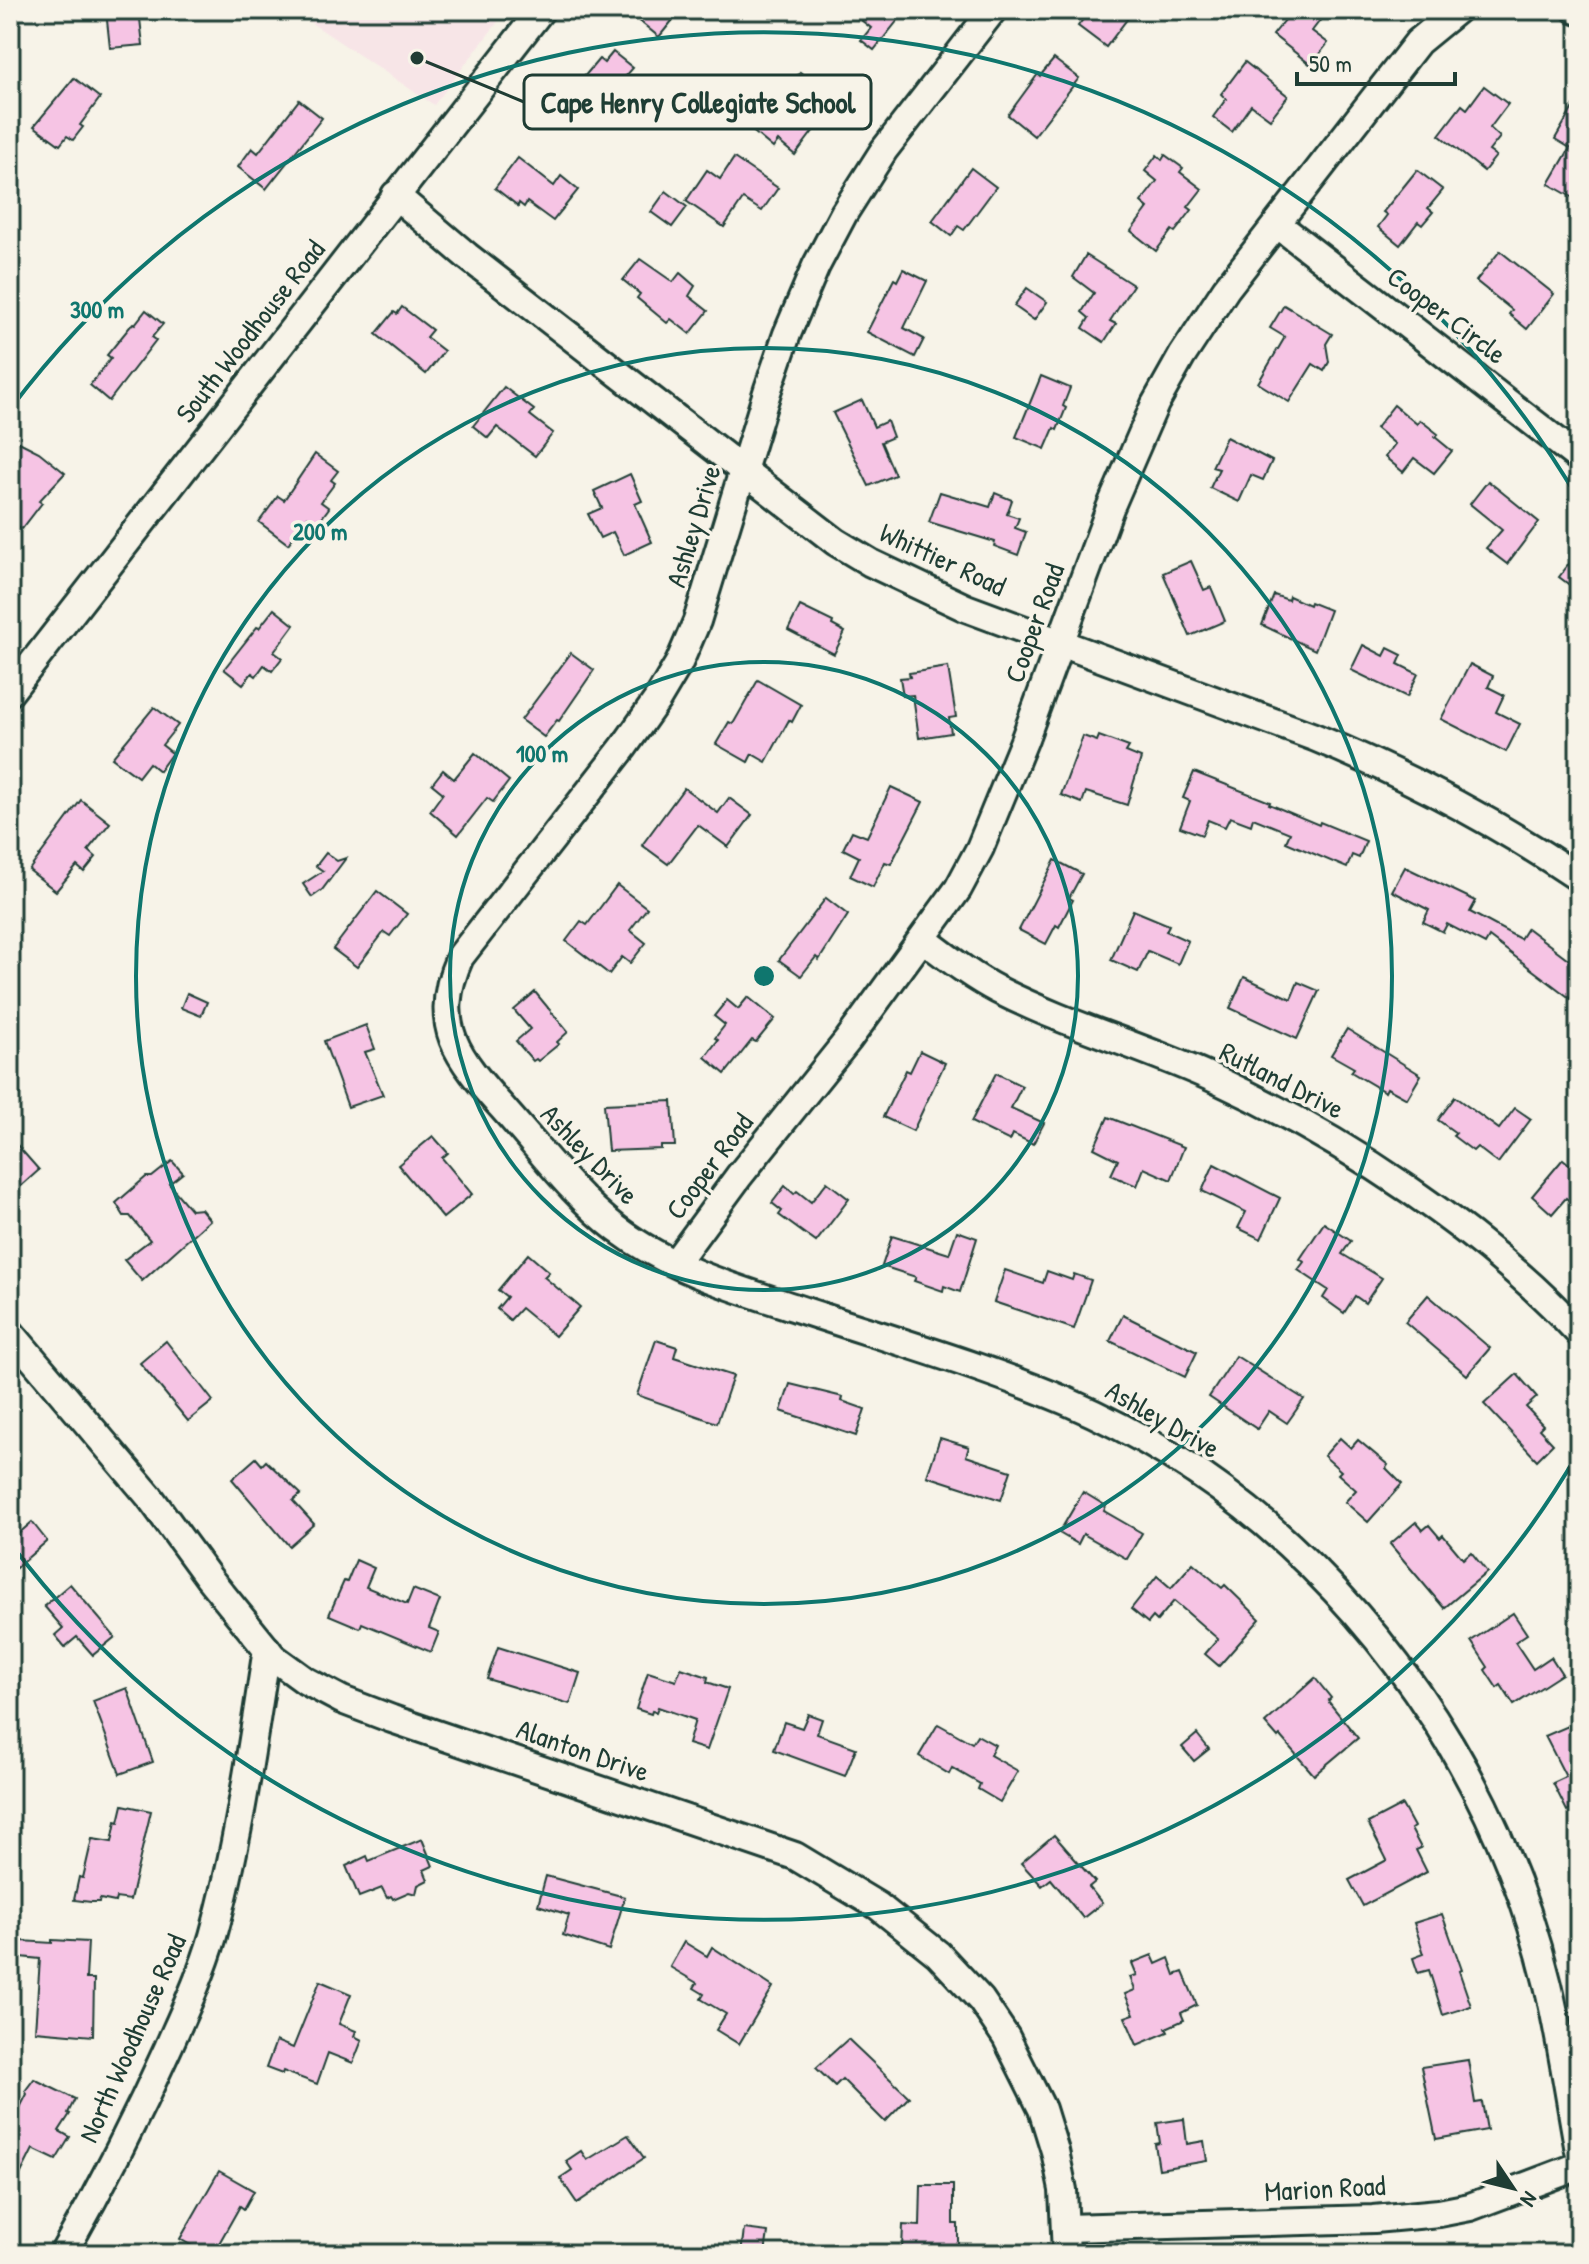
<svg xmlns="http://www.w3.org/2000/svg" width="1589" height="2264" font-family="'Patrick Hand',sans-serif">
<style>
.built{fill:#f7e5e7}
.building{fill:#f6c4e4;stroke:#1f3d34;stroke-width:2}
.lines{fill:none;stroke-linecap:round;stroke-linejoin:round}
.minor-casing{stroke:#1f3d34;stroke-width:32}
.minor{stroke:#f7f3e8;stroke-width:26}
.ring{fill:none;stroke:#0f766e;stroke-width:4}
.labels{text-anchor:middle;stroke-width:7;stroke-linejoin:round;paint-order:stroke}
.street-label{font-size:28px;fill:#1f3d34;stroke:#f7f3e8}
.centre{fill:#0f766e;stroke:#f7f3e8;stroke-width:4}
.ring-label{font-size:24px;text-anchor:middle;font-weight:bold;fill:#0f766e;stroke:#f7f3e8;stroke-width:7;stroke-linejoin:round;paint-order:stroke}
.leader{fill:none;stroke:#1f3d34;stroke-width:3}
.callout-dot{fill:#1f3d34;stroke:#f7f3e8;stroke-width:3}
.callout{fill:#f7f3e8;stroke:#1f3d34;stroke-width:3}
.callout-label{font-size:30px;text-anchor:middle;font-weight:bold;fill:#1f3d34}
</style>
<rect width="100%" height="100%" fill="#f7f3e8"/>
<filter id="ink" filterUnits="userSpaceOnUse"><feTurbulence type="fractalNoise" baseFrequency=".0125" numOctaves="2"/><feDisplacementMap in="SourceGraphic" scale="16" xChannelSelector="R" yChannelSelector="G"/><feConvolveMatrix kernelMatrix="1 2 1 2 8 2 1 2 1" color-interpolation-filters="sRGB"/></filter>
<g filter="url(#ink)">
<polygon class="built" points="292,10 507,10 434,105"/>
<g class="building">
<polygon points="139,10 143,45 110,48 106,11"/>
<polygon points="626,10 681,10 659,37"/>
<polygon points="869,10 906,10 874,50 861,40 871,28 861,20"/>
<polygon points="1090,10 1134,10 1106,47 1078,26"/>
<polygon points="1293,10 1328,10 1312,31 1328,43 1311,65 1273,35"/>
<polygon points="613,52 633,68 586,122 562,103 599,59 604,63"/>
<polygon points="1054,59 1079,78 1034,136 1008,115 1038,74 1040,76"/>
<polygon points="1245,62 1288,96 1270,119 1251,105 1232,132 1213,117 1226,99 1221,94"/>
<polygon points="800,72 824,90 804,115 817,126 795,155 778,141 773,148 737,118 749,103 764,116 768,112 770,113"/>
<polygon points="74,78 100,98 80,125 83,127 73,140 67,136 60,145 34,126"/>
<polygon points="1484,86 1508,104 1490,128 1500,137 1489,151 1496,156 1484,171 1439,135 1462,105 1467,109"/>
<polygon points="1579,97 1579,201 1549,184 1570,148 1555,139"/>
<polygon points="299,100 322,118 266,189 238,167 252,148 258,153"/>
<polygon points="1157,155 1162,160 1165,155 1183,168 1180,172 1202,189 1188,207 1192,210 1175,232 1172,230 1156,251 1131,231 1148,208 1141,202 1157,181 1145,171"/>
<polygon points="518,158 554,186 561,176 578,190 553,221 527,202 524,207 519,203 518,206 495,188"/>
<polygon points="734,158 778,188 762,211 743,199 724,227 686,201 707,170 720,179"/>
<polygon points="971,168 996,187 964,230 958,226 951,236 932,221"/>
<polygon points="1417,170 1443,190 1428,208 1433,212 1422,225 1418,222 1400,245 1378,227 1387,215 1383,212"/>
<polygon points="666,191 687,207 672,227 651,212"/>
<polygon points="1500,251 1554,294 1527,329 1509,314 1512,310 1476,281"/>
<polygon points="1086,255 1133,285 1110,321 1116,324 1104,342 1083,328 1089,318 1082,312 1094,293 1073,277"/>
<polygon points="640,259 673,282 680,273 695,286 689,296 708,311 690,334 671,319 667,323 637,298 640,294 623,280"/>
<polygon points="903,269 927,281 904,328 924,339 915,357 867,332 894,279 897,281"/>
<polygon points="1027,288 1047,302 1034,320 1014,306"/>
<polygon points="1284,305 1332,334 1326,344 1329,362 1324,371 1313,364 1289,402 1258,383 1285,337 1270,328"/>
<polygon points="402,307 432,330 426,337 444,351 426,374 376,334 394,312 397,314"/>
<polygon points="146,310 163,324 152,337 156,340 109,401 90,385 111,358 107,355 133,323 135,324"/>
<polygon points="1041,376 1070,388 1063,406 1066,408 1057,430 1054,428 1045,449 1016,437"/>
<polygon points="504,387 534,410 530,415 553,433 535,456 497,427 488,438 473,426"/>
<polygon points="862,400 874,427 887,421 893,437 881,442 895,475 869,486 833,413"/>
<polygon points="1394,405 1417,424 1420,420 1438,434 1435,437 1452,451 1434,473 1414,458 1403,472 1385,457 1395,444 1376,428"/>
<polygon points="1226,437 1272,461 1263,480 1251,475 1239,502 1210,488 1219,469 1212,467"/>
<polygon points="19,442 39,452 65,473 39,501 42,503 22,529 10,520 10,453"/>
<polygon points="315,454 338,471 331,480 335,483 321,502 329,508 317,524 308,517 288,544 259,522 278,496 284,500"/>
<polygon points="630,474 642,501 635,504 652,542 624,555 613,532 600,538 588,514 602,508 594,491"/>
<polygon points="1488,481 1539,522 1507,564 1486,548 1502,530 1470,504"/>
<polygon points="940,492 990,507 995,493 1012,500 1007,514 1019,518 1015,528 1026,532 1018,555 994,546 995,542 929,522"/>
<polygon points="1579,551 1579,592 1559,577"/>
<polygon points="1191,561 1204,590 1211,587 1225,621 1190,636 1163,573"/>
<polygon points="1274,595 1288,600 1289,596 1309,605 1310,602 1330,610 1315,650 1262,625"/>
<polygon points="800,606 833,622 832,625 845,632 834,654 788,630"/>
<polygon points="274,609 294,625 274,652 282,658 272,671 264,665 256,676 252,673 243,684 224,669 257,627 259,628"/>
<polygon points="1363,645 1384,656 1388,648 1402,655 1398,664 1418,674 1407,697 1351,670"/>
<polygon points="571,653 594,670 559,721 557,720 544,737 521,720"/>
<polygon points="1470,664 1493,676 1488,687 1504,695 1496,712 1520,724 1506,752 1441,719"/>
<polygon points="948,667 956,717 949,718 951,733 919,738 913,695 903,696 900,678 910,677 909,673"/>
<polygon points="758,680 801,705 792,722 789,720 766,762 752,754 748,762 716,744 729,722 733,724"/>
<polygon points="154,707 178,725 162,745 172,753 159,771 149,763 138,777 112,758"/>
<polygon points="1083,736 1097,741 1099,736 1129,747 1126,752 1141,758 1127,805 1086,792 1082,803 1061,795"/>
<polygon points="475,753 509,781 493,802 487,798 458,835 430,811 443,793 432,784 443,770 454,779"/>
<polygon points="1194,772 1270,802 1269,804 1319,825 1320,822 1366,841 1359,858 1352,855 1347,868 1286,842 1290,833 1253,818 1251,825 1230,817 1225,827 1208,820 1202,835 1180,827 1190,801 1183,798"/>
<polygon points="891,787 923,802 891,864 885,862 873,887 850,876 859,857 843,849 852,831 867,837"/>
<polygon points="684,788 718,813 729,798 752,815 728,847 698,825 668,864 642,845"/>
<polygon points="81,800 110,823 88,850 96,857 84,872 77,866 56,891 29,870"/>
<polygon points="326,853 337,861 346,858 322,890 312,897 303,884 323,871 316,866"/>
<polygon points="1055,860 1082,874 1069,898 1073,900 1059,927 1056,925 1046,944 1019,930"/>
<polygon points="1405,867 1476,901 1470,912 1520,939 1527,928 1572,962 1570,965 1579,972 1579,1005 1489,937 1485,944 1447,924 1443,932 1423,922 1429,910 1392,891"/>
<polygon points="617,885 647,908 630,930 646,943 630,963 622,957 609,974 566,941 581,921 587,925"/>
<polygon points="377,891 407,914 390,936 384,932 357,967 333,949"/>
<polygon points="826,898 848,915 819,960 816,957 801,976 779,960"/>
<polygon points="1133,910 1169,925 1166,931 1188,941 1178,964 1148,951 1138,972 1111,960"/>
<polygon points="1244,977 1291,999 1298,982 1319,991 1297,1039 1230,1008"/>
<polygon points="535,992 568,1032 557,1042 559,1044 538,1061 536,1059 533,1061 516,1041 530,1029 514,1010"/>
<polygon points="187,993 207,1002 201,1016 181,1008"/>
<polygon points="748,997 775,1019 756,1042 752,1040 725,1074 705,1057 718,1040 715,1038 725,1025 714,1016 727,1000 738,1009"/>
<polygon points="366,1025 375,1049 365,1052 383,1095 348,1107 324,1041"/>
<polygon points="1347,1029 1421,1075 1407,1099 1387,1088 1385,1092 1351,1072 1354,1068 1331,1055"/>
<polygon points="920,1051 945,1063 913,1131 883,1117 906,1070 910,1072"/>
<polygon points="996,1073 1022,1086 1011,1108 1044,1123 1033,1144 1013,1134 1010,1141 971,1122"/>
<polygon points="1455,1097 1499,1129 1515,1108 1531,1119 1498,1163 1477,1147 1473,1151 1453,1136 1456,1133 1438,1120"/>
<polygon points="672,1101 675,1146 661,1146 661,1149 608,1151 604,1104"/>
<polygon points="1108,1117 1184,1147 1171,1180 1144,1168 1137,1186 1111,1175 1118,1160 1094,1148"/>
<polygon points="433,1136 448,1153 442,1158 472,1194 443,1218 398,1165"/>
<polygon points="10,1137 39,1170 20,1187 10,1176"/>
<polygon points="1563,1159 1579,1172 1579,1209 1566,1198 1552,1214 1532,1196"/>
<polygon points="172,1161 183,1173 169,1184 191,1210 201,1209 210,1220 142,1281 124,1260 150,1240 130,1216 124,1216 116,1203 146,1177 152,1177"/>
<polygon points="1214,1164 1280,1198 1261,1239 1238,1228 1246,1212 1202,1191"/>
<polygon points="827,1182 849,1199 816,1242 779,1215 782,1211 772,1203 785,1186 794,1194 797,1191 811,1202"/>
<polygon points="1324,1223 1351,1241 1342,1254 1382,1278 1365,1303 1355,1296 1344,1313 1323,1298 1328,1290 1298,1270 1304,1262 1300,1259"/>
<polygon points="957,1231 977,1238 960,1292 944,1286 943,1291 914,1281 916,1277 882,1266 892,1236 949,1254"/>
<polygon points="528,1254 549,1272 544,1277 580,1307 555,1336 521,1308 510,1320 497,1309 507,1297 498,1290"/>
<polygon points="1005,1270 1043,1283 1047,1271 1072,1280 1074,1274 1091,1280 1074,1329 994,1302"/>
<polygon points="1428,1295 1490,1348 1467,1375 1405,1322"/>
<polygon points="1123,1315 1197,1352 1185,1377 1110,1341"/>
<polygon points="656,1340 677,1347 674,1357 733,1376 717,1423 637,1395"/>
<polygon points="166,1341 213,1401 188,1421 140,1363"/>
<polygon points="1236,1356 1304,1399 1287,1423 1269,1411 1257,1429 1209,1397"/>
<polygon points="1517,1374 1537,1397 1526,1407 1543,1425 1539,1429 1553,1444 1537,1460 1484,1404"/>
<polygon points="790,1384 843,1397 842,1401 865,1409 856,1436 781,1411"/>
<polygon points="940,1438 969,1447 966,1456 1011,1471 1001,1500 927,1476"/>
<polygon points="1340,1438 1351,1448 1358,1440 1388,1465 1386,1468 1402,1484 1368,1522 1345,1502 1356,1490 1338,1474 1341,1471 1324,1456"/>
<polygon points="256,1458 262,1465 266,1461 301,1494 293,1501 314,1524 289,1546 232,1479"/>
<polygon points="1083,1492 1106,1506 1104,1511 1142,1533 1127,1559 1083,1534 1078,1544 1059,1533"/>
<polygon points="32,1522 47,1541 10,1573 10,1541"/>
<polygon points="1416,1522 1423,1530 1429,1525 1440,1538 1443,1535 1463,1559 1471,1552 1487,1572 1444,1608 1390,1544"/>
<polygon points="356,1560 374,1568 366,1587 407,1604 413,1589 440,1600 429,1628 439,1632 431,1652 362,1623 360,1628 329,1615 344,1581 347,1582"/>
<polygon points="1193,1563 1222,1588 1225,1585 1260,1619 1219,1666 1205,1654 1218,1639 1174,1601 1157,1621 1153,1617 1148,1623 1131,1609 1157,1576 1171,1588"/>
<polygon points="70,1584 115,1637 93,1655 77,1637 65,1647 55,1635 63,1628 44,1606"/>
<polygon points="1513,1613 1527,1634 1515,1642 1533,1669 1551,1657 1562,1674 1514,1705 1501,1685 1497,1688 1485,1670 1488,1667 1471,1641"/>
<polygon points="498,1647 580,1673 570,1704 487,1679"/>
<polygon points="681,1668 708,1677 707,1682 728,1689 707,1750 688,1744 695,1720 658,1707 656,1712 652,1711 651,1714 636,1709 648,1672 676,1681"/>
<polygon points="1315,1678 1331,1698 1328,1701 1358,1738 1314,1775 1280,1736 1278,1738 1265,1723"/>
<polygon points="127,1688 153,1762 120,1774 93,1701"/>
<polygon points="808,1714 822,1719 817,1734 856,1748 845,1776 774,1750 784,1722 802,1728"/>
<polygon points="938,1724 972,1743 977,1735 995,1745 990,1755 1018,1771 1000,1802 978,1789 980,1784 952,1768 949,1774 919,1756"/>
<polygon points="1573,1724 1579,1736 1579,1805 1567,1811 1553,1783 1566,1777 1545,1736"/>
<polygon points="1197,1734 1209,1749 1194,1761 1182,1747"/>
<polygon points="123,1805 151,1811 130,1900 116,1898 115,1902 100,1899 99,1902 91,1902 74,1900 79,1877 83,1878 92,1839 112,1842 116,1821 119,1822"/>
<polygon points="1402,1805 1414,1827 1411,1829 1421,1848 1416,1850 1427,1872 1363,1906 1349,1880 1387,1860 1368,1823"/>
<polygon points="1054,1835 1095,1882 1089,1887 1102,1903 1083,1918 1051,1879 1042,1886 1021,1863"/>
<polygon points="422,1839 433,1866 424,1870 428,1880 418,1885 416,1894 409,1892 393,1899 391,1896 387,1898 382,1888 359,1897 346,1866 367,1856 369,1861"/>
<polygon points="546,1876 625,1897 609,1950 563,1935 569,1915 538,1905"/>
<polygon points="1442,1914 1462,1970 1459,1971 1471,2006 1443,2015 1429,1970 1418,1973 1413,1958 1424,1954 1414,1923"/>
<polygon points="52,1940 88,1942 86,1979 94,1979 93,2036 35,2031 40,1959 21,1957 22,1941 52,1943"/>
<polygon points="684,1942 707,1956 712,1947 773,1987 739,2044 716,2030 726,2014 701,1999 704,1994 694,1988 697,1983 670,1967"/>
<polygon points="1152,1955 1156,1964 1169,1958 1175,1975 1183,1972 1197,2005 1181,2013 1184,2020 1166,2028 1168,2032 1137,2045 1125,2017 1134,2014 1125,1994 1135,1990 1130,1977 1137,1975 1132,1963"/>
<polygon points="320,1981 351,1994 339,2024 356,2031 354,2036 362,2040 353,2063 328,2053 317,2084 283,2071 282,2074 266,2068 276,2041 293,2048"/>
<polygon points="848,2039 909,2097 885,2122 842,2079 835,2086 816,2068"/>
<polygon points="1468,2060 1475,2103 1482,2102 1487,2130 1436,2139 1421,2067"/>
<polygon points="34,2079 75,2099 68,2113 70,2114 59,2131 70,2137 56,2160 33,2149 10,2195 10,2127 27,2094 25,2091"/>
<polygon points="1184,2119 1187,2144 1204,2141 1207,2161 1159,2169 1155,2144 1160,2143 1157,2123"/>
<polygon points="628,2135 644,2158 577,2203 560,2178 572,2170 566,2161 581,2151 587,2160"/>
<polygon points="219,2171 254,2191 244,2209 240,2206 213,2254 206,2254 180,2239"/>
<polygon points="921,2185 953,2185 953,2224 958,2224 958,2252 920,2254 920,2250 902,2249 903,2225 920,2226"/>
<polygon points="744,2229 768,2232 765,2254 741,2254"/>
</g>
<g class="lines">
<g class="minor-casing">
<g id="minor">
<path d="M993,10L884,150L844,213L816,266L787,334L768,389L697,621L679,663L657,700L623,748L460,957C428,1028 461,1061 507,1113C542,1152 575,1197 617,1229C670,1269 734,1288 796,1308C886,1338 978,1364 1066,1401C1147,1436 1224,1485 1289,1545C1417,1663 1507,1815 1548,1985C1561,2040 1569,2096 1579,2151"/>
<polyline points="1576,10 1579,11"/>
<path d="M395,195L467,256L744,471L836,542L871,563L966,608L1314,737C1406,775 1496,822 1579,878"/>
<polyline points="1277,224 1579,458"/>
<polyline points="10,692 541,10"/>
<path d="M923,939C947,957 971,976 998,990C1069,1026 1146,1047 1217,1080C1342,1138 1486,1232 1579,1333"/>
<polyline points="675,1263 739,1176 848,1040 958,889 980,848 1024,741 1110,508 1155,404 1182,356 1226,289 1418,42 1457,10"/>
<polyline points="10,1332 149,1496 209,1578 273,1657 306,1681 342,1700 392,1719 795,1856 878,1906 938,1954 981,2000 1006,2037 1042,2109 1055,2151 1063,2190 1066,2254"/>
<polyline points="1066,2228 1374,2219 1439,2213 1470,2207 1579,2166"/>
<path d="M63,2254C101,2187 136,2119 168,2048C184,2012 202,1974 213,1936C239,1842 252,1745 267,1649"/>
</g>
</g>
<use href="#minor" class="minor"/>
</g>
</g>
<g class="ring">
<circle cx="764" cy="976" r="314"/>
<circle cx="764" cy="976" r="628"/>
<path d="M1577 1455A943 943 0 0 1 11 1544M11 408A943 943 0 0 1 1577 497"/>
</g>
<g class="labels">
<g class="street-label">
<text transform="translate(1447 315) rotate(37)" y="10">Cooper Circle</text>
<text transform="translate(250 331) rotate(-52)" y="10">South Woodhouse Road</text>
<text transform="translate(693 526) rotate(-73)" y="10">Ashley Drive</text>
<text transform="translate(943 559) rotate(25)" y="10">Whittier Road</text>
<text transform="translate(1034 623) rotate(-70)" y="10">Cooper Road</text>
<text transform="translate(1282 1080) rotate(27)" y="10">Rutland Drive</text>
<text transform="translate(590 1154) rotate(46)" y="10">Ashley Drive</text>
<text transform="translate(709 1166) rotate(-53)" y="10">Cooper Road</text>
<text transform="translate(1163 1419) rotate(30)" y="10">Ashley Drive</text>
<text transform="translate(583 1750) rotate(19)" y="10">Alanton Drive</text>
<text transform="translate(132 2038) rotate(-66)" y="10">North Woodhouse Road</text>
<text transform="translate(1325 2188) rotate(-3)" y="10">Marion Road</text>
</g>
</g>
<circle cx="764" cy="976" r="12" class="centre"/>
<g class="ring-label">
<text x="97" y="318">300 m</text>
<text x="320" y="540">200 m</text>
<text x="542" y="762">100 m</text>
</g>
<path class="leader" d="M417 58L524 102"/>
<circle class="callout-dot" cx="417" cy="58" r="8"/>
<rect class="callout" x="524" y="75" width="347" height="54" rx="8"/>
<g class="callout-label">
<text x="698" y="113">Cape Henry Collegiate School</text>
</g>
<rect width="1589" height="2264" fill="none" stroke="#f7f3e8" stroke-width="40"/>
<rect x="20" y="20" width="1549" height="2224" fill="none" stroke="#1f3d34" stroke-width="3" filter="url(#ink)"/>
<g transform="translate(1513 2188) rotate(125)" stroke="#f7f3e8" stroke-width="6" paint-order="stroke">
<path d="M0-6L14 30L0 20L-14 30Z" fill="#1f3d34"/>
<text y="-12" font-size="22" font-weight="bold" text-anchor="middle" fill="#1f3d34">N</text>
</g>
<path d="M1297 72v12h158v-12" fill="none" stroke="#1f3d34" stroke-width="4"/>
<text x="1309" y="72" font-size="24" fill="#1f3d34" stroke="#f7f3e8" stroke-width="6" paint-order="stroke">50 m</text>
</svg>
